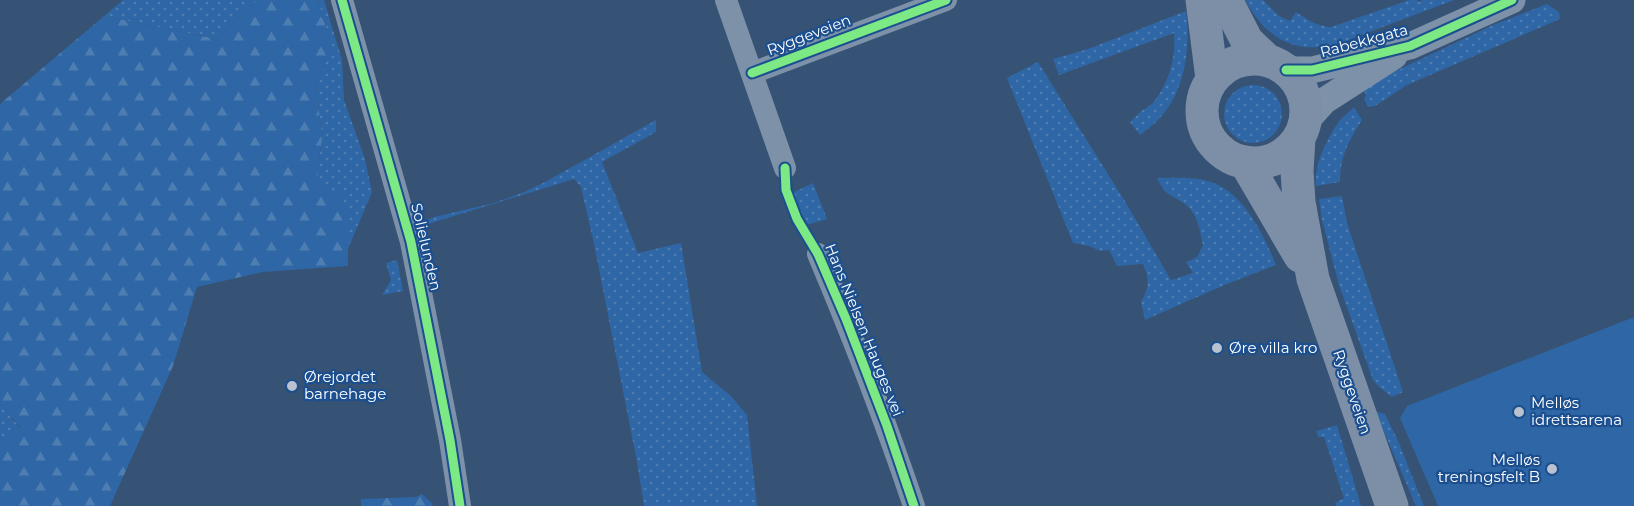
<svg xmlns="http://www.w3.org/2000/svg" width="1634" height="506" font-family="Montserrat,sans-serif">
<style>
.grass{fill:url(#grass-dots)}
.forest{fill:url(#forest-firs)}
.pitch{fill:#2f66a5}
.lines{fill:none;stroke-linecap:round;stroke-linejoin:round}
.minor{stroke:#7d92a8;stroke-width:22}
.tertiary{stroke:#7d92a8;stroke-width:27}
.primary{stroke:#7d8ea7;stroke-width:33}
.cycleway-casing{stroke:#1b4f8f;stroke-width:13}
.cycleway{stroke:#7ce984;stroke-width:9}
.poi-dot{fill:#b9c2ce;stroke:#1b4f8f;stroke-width:2}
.labels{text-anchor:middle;stroke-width:4.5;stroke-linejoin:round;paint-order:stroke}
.street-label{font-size:15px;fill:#fff;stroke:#1b4f8f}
.poi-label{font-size:15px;fill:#fff;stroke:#1b4f8f;text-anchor:start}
</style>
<defs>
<pattern id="grass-dots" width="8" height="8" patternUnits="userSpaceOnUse" patternTransform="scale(1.5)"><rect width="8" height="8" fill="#2f66a5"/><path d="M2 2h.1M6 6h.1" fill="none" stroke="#4e7db2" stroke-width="1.8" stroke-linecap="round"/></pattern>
<pattern id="forest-firs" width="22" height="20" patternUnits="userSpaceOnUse" patternTransform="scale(1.5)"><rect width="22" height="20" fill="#2f66a5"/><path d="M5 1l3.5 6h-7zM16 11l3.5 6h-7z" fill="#4e7db2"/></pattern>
</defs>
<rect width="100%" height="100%" fill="#365274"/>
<g class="grass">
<polygon points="123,0 258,0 216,39 104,16"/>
<polygon points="318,0 324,0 342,60 344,100 365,159 372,192 348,249 348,219 317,179 322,137 316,84 331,45"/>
<path d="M1245,0H1263L1279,16L1290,21L1296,12C1308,20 1317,26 1331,27L1409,0H1417L1418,2L1423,0H1454L1338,44C1294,55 1266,38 1245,0Z"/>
<polygon points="1547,4 1559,12 1560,19 1407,85 1375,106 1368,107 1364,99 1366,95 1362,87 1493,25"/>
<path d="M1186,11C1191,48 1185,93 1158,120C1152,126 1146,130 1140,135L1130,122C1134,119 1137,115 1140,112C1144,109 1148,107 1152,104C1169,84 1176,58 1174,33L1059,75L1053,59L1088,49Z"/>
<path d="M1038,62L1126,203L1171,280L1193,273L1186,262L1197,257L1203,245C1200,232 1198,214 1186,205C1171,193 1167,199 1157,178C1173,178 1188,177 1204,180C1243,189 1262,232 1276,265L1222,286L1145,320L1141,302C1149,287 1150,280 1143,264L1117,266L1109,250L1100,251L1089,246L1073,243L1007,78Z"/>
<circle cx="1253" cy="114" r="29"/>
<path d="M1354,107L1362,120C1349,140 1340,157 1340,182L1316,186C1314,164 1327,138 1340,120C1344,116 1349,112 1354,107Z"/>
<polygon points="656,120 656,132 602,162 638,253 681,243 702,372 731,396 747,415 757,506 644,506 637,462 594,244 581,187 574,179 425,225 425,221 434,217 494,203 522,193 545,182"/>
<polygon points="813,183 827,219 807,225 792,193"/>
<polygon points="1342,196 1347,223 1403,392 1392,397 1379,387 1373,380 1339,285 1322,220 1319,199"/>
<polygon points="397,260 403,291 382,295 391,280 386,263"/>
<polygon points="0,404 21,429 0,445"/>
<polygon points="1375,411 1385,414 1399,443 1424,506 1416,506"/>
<polygon points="1337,425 1361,506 1336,506 1335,503 1344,498 1324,437 1318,437 1316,431"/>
</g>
<g class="forest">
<polygon points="258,0 318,0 331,45 316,84 322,137 317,179 340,194 348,219 348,266 263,272 197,287 173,366 110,506 0,506 0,445 21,428 0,404 0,104 104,16 216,39"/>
<polygon points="422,494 433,504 432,506 361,506 361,499 416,497"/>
</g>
<polygon class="pitch" points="1634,317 1634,506 1438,506 1400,418 1407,406"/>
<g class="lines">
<g class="minor">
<polyline points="342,0 411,242 450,440 460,506"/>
<polyline points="726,0 785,168"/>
<polyline points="752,73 946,0"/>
<path d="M818,254C853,337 885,420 914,506"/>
</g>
<g class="tertiary">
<polyline points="1286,70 1312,70 1410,46 1512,0"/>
<polyline points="1305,122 1324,101 1394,56"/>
</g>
<g class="primary">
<polyline points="1202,0 1212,79"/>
<polyline points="1226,0 1247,41 1267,60"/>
<circle cx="1254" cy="111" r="52"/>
<polyline points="1299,138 1297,171 1299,202 1313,279 1392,506"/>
<polyline points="1245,162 1300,256"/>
</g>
<g class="cycleway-casing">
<g id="cycleway">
<polyline points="342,0 411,242 450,440 460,506"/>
<polyline points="1286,70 1312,70 1410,46 1512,0"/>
<polyline points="752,73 946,0"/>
<polyline points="785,168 786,190 797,219 818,254 846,319 887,426 914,506"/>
</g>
</g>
<use href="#cycleway" class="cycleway"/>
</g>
<g class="poi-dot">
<circle cx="1217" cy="348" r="6"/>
<circle cx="292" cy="386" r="6"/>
<circle cx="1519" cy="412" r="6"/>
<circle cx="1552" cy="469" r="6"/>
</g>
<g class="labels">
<g class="street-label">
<text transform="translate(809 35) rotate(-21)" y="5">Ryggeveien</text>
<text transform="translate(1364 41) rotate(-15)" y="5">Rabekkgata</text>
<text transform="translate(426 247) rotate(77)" y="5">Solielunden</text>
<text transform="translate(864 330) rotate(68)" y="5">Hans Nielsen Hauges vei</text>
<text transform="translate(1352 392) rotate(71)" y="5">Ryggeveien</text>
</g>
<g class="poi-label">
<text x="1229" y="353">Øre villa kro</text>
<text x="304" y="382">Ørejordet<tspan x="304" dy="17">barnehage</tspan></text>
<text x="1531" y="408">Melløs<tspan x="1531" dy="17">idrettsarena</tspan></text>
<text x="1540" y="465" text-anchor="end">Melløs<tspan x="1540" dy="17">treningsfelt B</tspan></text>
</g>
</g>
</svg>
